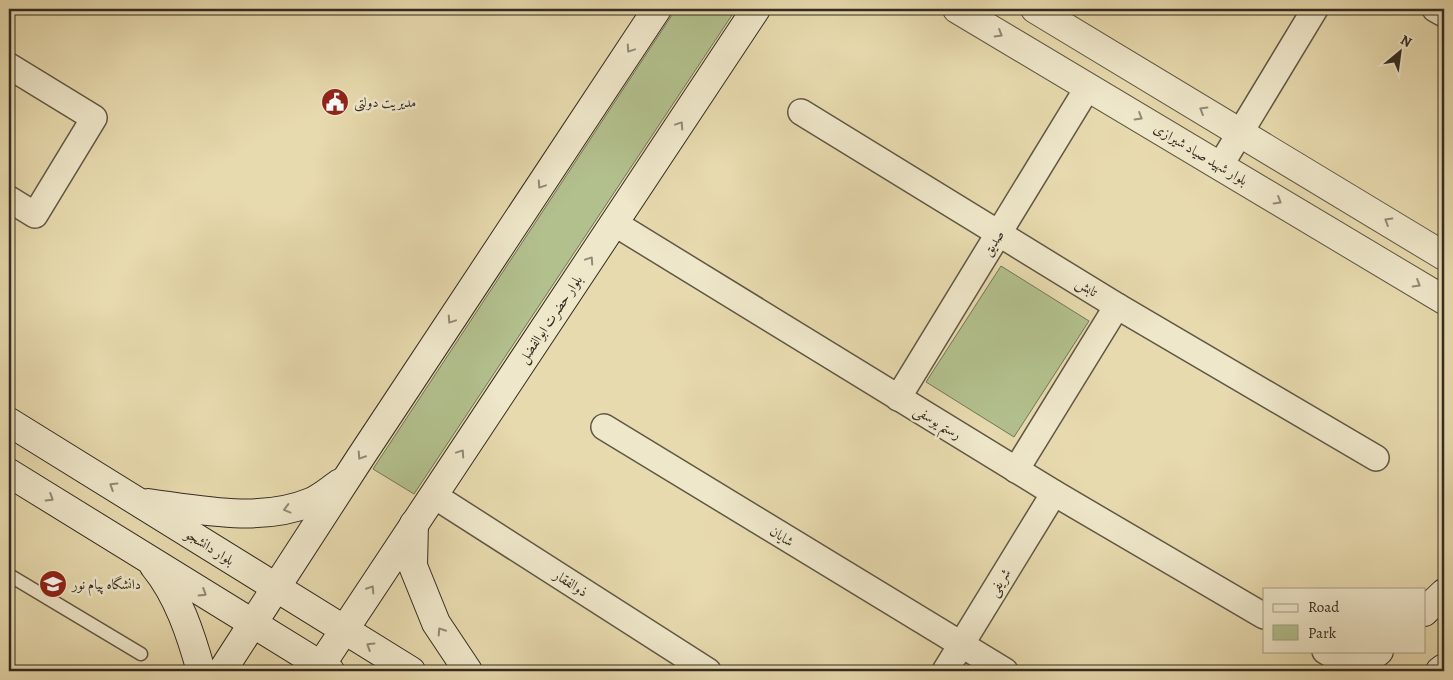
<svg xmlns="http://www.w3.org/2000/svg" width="1453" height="680" font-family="Alegreya,Amiri,serif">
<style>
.green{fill:#b2c08d;stroke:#727657}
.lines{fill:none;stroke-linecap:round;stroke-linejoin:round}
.service-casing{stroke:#605744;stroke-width:15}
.minor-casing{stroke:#605744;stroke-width:28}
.tertiary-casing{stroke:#605744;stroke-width:30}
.secondary-casing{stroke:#332b21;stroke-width:30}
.service{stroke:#efe7ca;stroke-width:12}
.minor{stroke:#efe7ca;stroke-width:25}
.tertiary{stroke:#efe7ca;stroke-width:28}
.secondary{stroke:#efe7ca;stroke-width:28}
.oneway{stroke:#918976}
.labels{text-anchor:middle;stroke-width:5;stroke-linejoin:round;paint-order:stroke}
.poi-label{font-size:14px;fill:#332b21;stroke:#efe7ca;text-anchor:start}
.street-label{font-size:14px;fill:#332b21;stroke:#efe7ca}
</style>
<rect width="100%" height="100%" fill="#e7daae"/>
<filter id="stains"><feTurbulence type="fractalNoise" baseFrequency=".004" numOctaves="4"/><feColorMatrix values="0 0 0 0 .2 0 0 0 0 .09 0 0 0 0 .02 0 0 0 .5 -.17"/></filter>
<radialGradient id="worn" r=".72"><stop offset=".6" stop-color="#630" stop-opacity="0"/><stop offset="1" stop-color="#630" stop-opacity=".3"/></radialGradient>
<g class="green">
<polygon points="676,9 736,9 414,494 373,469"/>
<polygon points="1001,266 1089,321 1014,437 926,382"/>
</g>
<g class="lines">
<g class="service-casing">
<polyline id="service" points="9,575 141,654"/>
</g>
<g class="minor-casing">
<g id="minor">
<polyline points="1435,9 1444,14"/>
<polyline points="9,66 94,118 35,215 9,199"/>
<polyline points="801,112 1117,306 1376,458"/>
<polyline points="1220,166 1315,9"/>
<polyline points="614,223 1054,493 1264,616"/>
<polyline points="898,398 1088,87"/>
<polyline points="604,427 1005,671"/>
<polyline points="1016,470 1117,306"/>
<polyline points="433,495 708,671"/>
<polyline points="1325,651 1357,670"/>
<polyline points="945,671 1054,493"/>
</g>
</g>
<g class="tertiary-casing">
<g id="tertiary">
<polyline points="957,9 1444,300"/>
<polyline points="1035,9 1444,256"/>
</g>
</g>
<g class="secondary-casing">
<g id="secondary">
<polyline points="9,422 411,671"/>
<polyline points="9,473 330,671"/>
<path d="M148,503C200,510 261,523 311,502C321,498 331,489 340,483"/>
<polyline points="414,524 413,566 436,623 468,671"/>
<path d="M154,566C178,595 191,635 201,671"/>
<polyline points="1424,612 1444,593"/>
<polyline points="222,671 360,458 657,9"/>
<polyline points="317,671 756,9"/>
<polyline points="1354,671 1379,651"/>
<polyline points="1440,671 1444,668"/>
</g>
</g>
<use href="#service" class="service"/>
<use href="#minor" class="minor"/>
<use href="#tertiary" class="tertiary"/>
<use href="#secondary" class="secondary"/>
</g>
<defs><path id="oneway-chevron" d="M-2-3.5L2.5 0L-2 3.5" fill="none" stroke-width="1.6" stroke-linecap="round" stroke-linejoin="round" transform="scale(1.25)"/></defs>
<g class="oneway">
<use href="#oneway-chevron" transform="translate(999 34) rotate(31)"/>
<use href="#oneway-chevron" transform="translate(630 49) rotate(124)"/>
<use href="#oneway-chevron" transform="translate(1203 110) rotate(-149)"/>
<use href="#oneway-chevron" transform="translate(1139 117) rotate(31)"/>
<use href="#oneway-chevron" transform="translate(680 125) rotate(-56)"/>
<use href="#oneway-chevron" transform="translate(541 185) rotate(124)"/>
<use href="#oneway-chevron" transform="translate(1278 201) rotate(31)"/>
<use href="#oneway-chevron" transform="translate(1388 221) rotate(-149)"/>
<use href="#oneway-chevron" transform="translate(590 260) rotate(-56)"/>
<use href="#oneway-chevron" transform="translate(1417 284) rotate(31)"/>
<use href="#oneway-chevron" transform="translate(451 320) rotate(124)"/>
<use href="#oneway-chevron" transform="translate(461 453) rotate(-56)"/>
<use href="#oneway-chevron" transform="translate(361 456) rotate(123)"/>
<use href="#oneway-chevron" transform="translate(113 486) rotate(-148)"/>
<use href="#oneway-chevron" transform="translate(50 498) rotate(32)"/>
<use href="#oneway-chevron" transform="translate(287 509) rotate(165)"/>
<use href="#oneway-chevron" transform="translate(371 589) rotate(-57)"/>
<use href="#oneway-chevron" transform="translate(203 593) rotate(32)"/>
<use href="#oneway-chevron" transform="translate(441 631) rotate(-123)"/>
<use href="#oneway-chevron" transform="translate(370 646) rotate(-148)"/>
</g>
<defs>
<g id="civic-disc" transform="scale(1.4375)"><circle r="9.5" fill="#8f2418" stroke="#efe7ca"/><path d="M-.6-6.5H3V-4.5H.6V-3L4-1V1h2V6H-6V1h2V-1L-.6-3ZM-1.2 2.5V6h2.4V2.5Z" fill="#fff"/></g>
<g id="university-disc" transform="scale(1.4375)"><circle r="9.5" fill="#8f2418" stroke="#efe7ca"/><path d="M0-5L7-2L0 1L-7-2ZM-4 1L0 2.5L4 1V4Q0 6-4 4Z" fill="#fff"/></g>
</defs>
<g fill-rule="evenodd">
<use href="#civic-disc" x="335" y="102"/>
<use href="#university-disc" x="53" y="584"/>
</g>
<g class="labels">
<g class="poi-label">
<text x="354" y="107">مدیریت دولتی</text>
<text x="72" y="589">دانشگاه پیام نور</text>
</g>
<g class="street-label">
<text transform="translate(1201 154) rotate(31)" y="5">بلوار شهید صیاد شیرازی</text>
<text transform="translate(993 243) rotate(-58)" y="5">صدیق</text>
<text transform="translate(1087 287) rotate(32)" y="5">تابش</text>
<text transform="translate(550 319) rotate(-56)" y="5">بلوار حضرت ابوالفضل</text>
<text transform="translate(938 422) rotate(31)" y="5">رستم یوسفی</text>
<text transform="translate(782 536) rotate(32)" y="5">شایان</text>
<text transform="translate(210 547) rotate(32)" y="5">بلوار دانشجو</text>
<text transform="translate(999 582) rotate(-58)" y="5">شریفی</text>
<text transform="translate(571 583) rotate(33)" y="5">ذوالفقار</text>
</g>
</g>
<rect width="1453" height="680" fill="none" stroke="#e7daae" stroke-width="30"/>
<rect x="10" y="10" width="1433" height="660" fill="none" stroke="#332b21" stroke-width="2.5"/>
<rect x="15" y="15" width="1423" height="650" fill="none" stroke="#332b21"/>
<rect x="1263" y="588" width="162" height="65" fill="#efe7ca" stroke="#a49c86"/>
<rect x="1273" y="604" width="25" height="8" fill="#efe7ca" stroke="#a49c86"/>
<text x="1308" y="612" font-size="15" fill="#332b21">Road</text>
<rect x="1273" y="625" width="25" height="15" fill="#b2c08d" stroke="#a49c86"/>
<text x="1308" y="638" font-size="15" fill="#332b21">Park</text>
<g transform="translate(1400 52) rotate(29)" stroke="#efe7ca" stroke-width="4" paint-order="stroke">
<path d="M0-4L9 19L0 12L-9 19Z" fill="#332b21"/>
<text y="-8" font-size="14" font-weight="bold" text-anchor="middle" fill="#332b21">N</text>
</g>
<rect width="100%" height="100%" filter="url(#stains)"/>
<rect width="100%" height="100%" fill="url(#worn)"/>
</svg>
